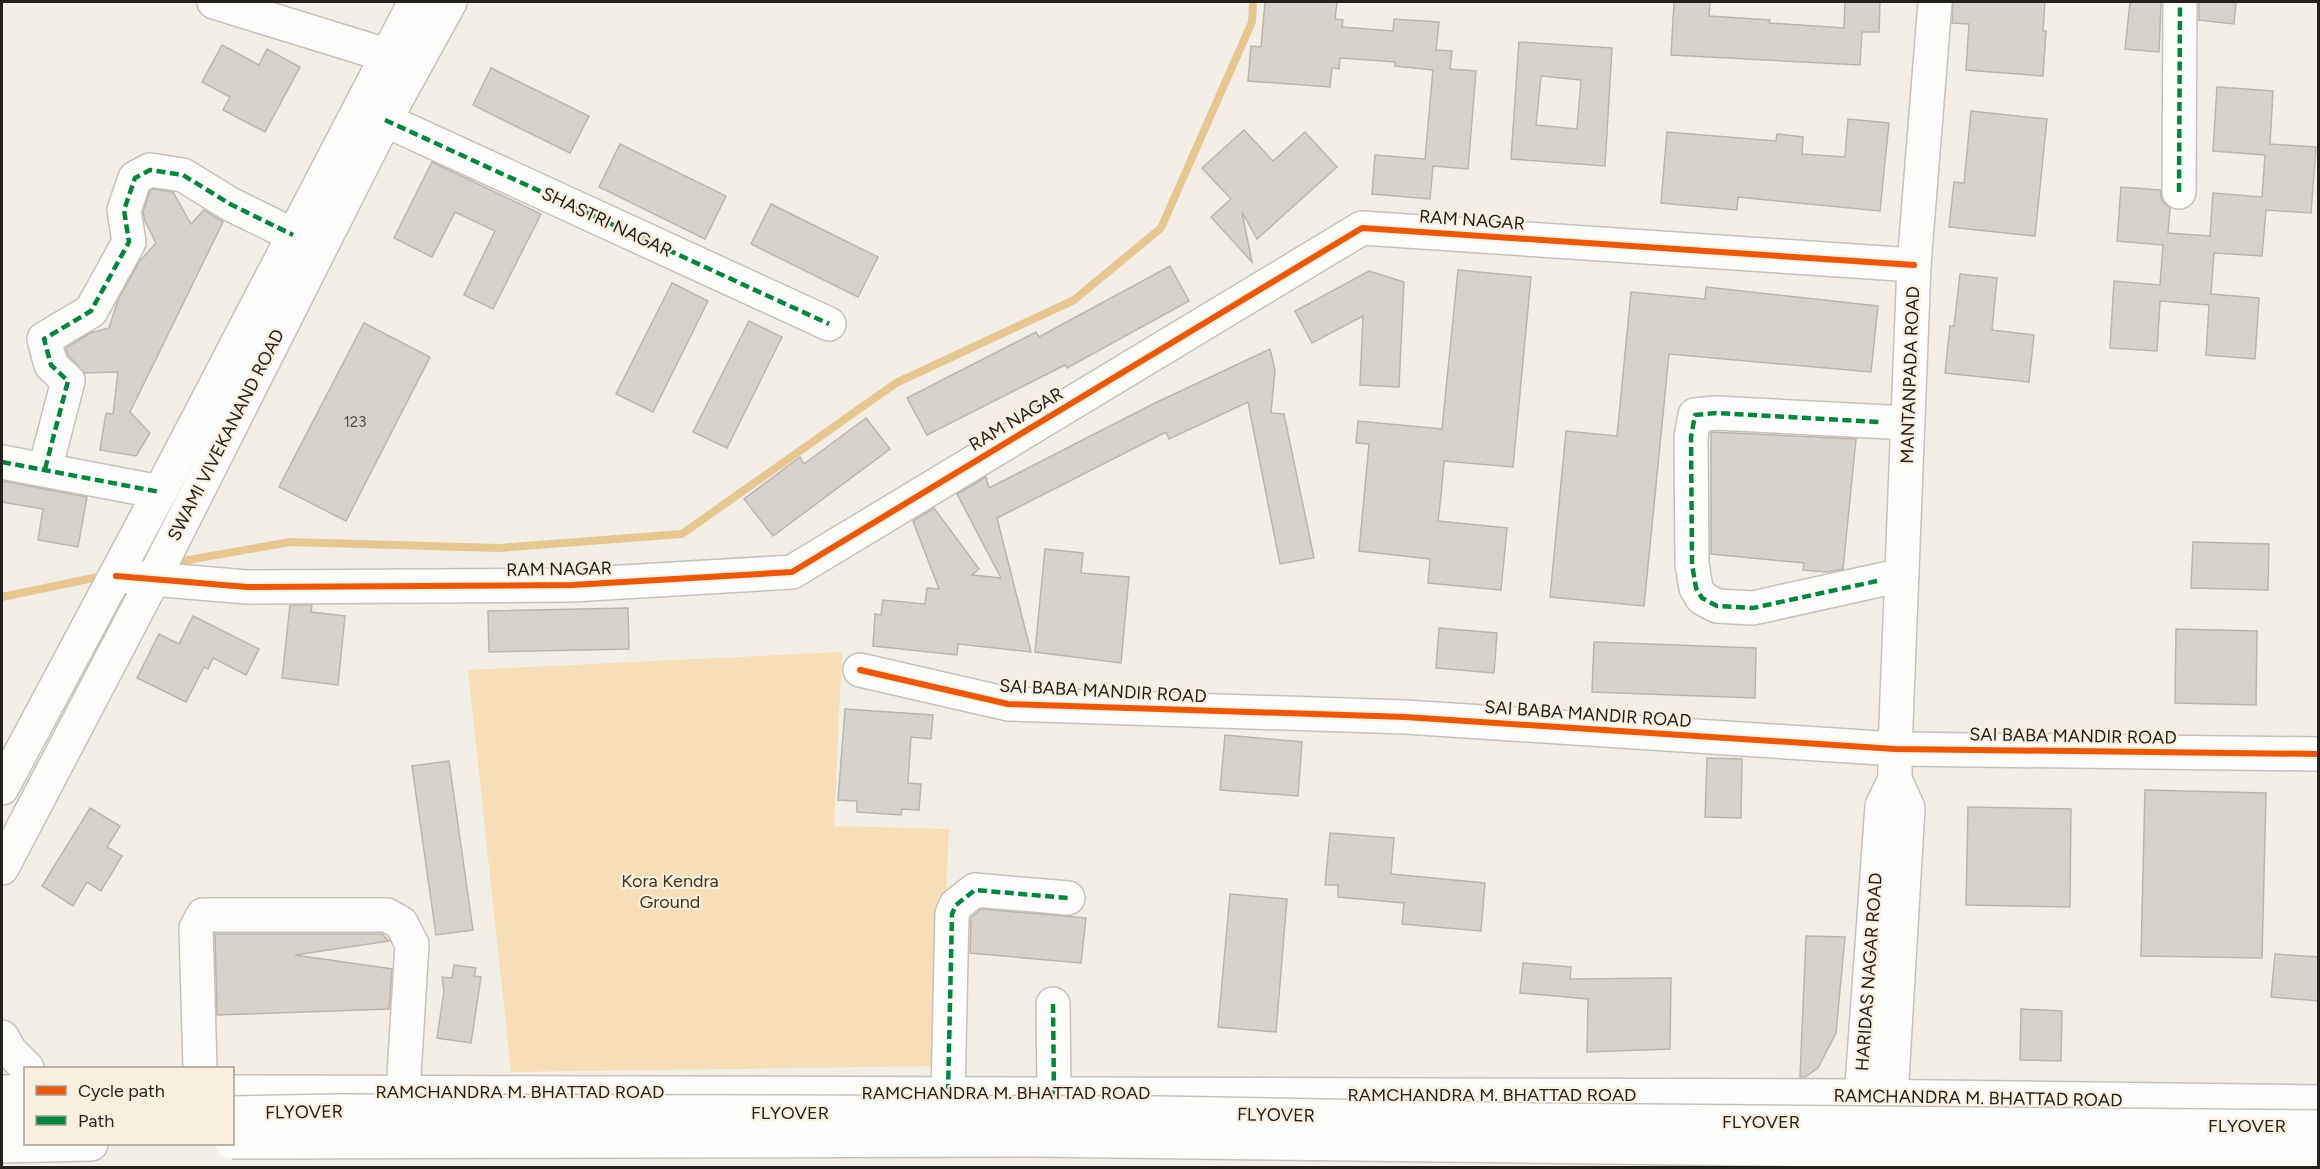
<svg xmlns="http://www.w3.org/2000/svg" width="2320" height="1169" font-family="Figtree,sans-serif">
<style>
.green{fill:#f5deb8}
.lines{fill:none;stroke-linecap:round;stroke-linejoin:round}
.stream{stroke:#e7c791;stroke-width:8}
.building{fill:#d7d3cc;stroke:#b9b5ae;stroke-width:1.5;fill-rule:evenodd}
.minor-casing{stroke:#c6c1bb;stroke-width:36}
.major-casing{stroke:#c6c1bb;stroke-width:36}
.minor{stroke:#fdfdfb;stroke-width:33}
.major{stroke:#fdfdfb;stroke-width:33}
.major-bridge-casing{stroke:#c6c1bb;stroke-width:36;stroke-linecap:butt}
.major-bridge{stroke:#fdfdfb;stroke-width:33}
.quiet{stroke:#00873e;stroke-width:4.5;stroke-dasharray:9 4.5;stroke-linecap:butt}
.cycleway-casing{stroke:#faf0e0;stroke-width:10}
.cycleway{stroke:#e8590c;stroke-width:6}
.labels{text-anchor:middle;stroke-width:4.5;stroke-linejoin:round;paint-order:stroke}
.number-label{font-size:15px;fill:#524e48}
.street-label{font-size:18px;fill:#25211c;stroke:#faf0e0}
.park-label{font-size:18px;fill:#463413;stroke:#faf0e0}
</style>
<rect width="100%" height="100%" fill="#f4efe6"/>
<polygon class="green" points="842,652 834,826 949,829 938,1066 511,1072 468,670"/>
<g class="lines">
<g class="stream">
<polyline points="171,563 290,542 499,548 682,534 896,383 1074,300 1161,228 1252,22 1253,2"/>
<polyline points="2,597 103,576"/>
</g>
</g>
<g class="building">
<polygon points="1265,2 1337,2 1335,19 1343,20 1342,27 1393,31 1394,19 1439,22 1436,50 1452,51 1450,69 1476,71 1468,169 1433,166 1430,199 1372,194 1375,155 1425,159 1433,70 1395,66 1395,62 1340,58 1339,69 1332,68 1330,87 1248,81 1251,46 1261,47"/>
<polygon points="1674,2 1710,2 1709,16 1770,20 1769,23 1844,28 1845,2 1880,2 1879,32 1862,32 1860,65 1671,55"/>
<polygon points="1953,2 2045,2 2043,31 2046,31 2043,76 1966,70 1969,24 1952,23"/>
<polygon points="2130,2 2161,2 2159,52 2125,49"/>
<polygon points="2199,2 2236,2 2234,24 2199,20"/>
<path d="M1519,42L1612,48L1605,166L1511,159ZM1541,76L1581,80L1577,129L1536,125Z"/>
<polygon points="222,45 259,65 267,49 300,67 265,132 223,110 230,97 202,82"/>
<polygon points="491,68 589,116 570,153 473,105"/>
<polygon points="2217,87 2273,91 2270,144 2316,147 2311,213 2266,210 2262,256 2214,253 2211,294 2259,298 2255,359 2206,355 2209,305 2160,301 2157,351 2110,348 2114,281 2160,285 2163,245 2117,241 2121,187 2160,190 2162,201 2170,208 2168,233 2210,236 2213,193 2262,197 2265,155 2213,151"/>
<polygon points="1971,111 2047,119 2035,236 1949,227 1954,182 1964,183"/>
<polygon points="1848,119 1889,123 1880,211 1738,197 1737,210 1661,203 1667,132 1776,141 1777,134 1803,137 1802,154 1845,157"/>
<polygon points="1244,130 1273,161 1305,132 1337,167 1257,239 1242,212 1252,262 1211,217 1231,199 1202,168"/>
<polygon points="620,144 726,196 705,239 599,187"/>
<polygon points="432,162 541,214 493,309 464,295 495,231 455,212 432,257 394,238"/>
<polygon points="153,189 173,192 191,224 204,210 223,222 130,412 150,433 136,456 100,450 106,413 113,414 118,372 84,373 68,355 66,348 90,333 109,328 118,300 139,262 156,243 145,221 143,212 150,191"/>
<polygon points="771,204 878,257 858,297 751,244"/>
<polygon points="1170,266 1189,301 1067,368 1065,365 927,435 907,398 1036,332 1039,337"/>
<polygon points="1458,270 1531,277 1513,467 1444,461 1441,496 1438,521 1507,528 1501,590 1428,583 1430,559 1359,551 1369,444 1356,443 1358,421 1442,429"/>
<polygon points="1369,271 1404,282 1399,387 1360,385 1363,316 1312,343 1295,311"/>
<polygon points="1960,274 1997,278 1992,330 2034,335 2029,382 1945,373 1950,326 1954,326"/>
<polygon points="672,283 708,301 653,412 616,394"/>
<polygon points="1706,287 1878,306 1871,372 1669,354 1644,606 1550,597 1566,431 1617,436 1631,292 1705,299"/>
<polygon points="749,321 782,337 727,448 693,432"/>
<polygon points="364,323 430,357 346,521 279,487"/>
<polygon points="1270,349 1275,370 1271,413 1284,414 1314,558 1280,564 1248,402 1169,439 1166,432 997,518 1031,652 958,644 957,655 873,646 875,614 881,615 883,600 925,604 927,588 939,589 913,521 934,508 979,569 972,575 1001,578 957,494 986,477 989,488 1153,404"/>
<polygon points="866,418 890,449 773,536 744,499 800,457 804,464"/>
<polygon points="1711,432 1856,439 1843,569 1827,572 1803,570 1804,563 1711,554"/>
<polygon points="2,481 87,497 78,547 38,540 43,509 2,502"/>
<polygon points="2193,542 2269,544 2268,590 2191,588"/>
<polygon points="1045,549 1083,553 1081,573 1129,577 1121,663 1035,652"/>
<polygon points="290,605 312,605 311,612 345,616 338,685 282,678"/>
<polygon points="628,608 629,649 489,652 488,611"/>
<polygon points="193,616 259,649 246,675 213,658 208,669 204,667 186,702 137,678 159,634 179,644"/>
<polygon points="1439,628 1497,633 1494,673 1436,668"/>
<polygon points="2176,629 2257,631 2256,705 2175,703"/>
<polygon points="1594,642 1756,648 1755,698 1592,692"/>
<polygon points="845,709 933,715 931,739 911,737 908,783 921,784 919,810 902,809 901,815 857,812 857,801 838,800"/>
<polygon points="1225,735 1302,742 1298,796 1220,790"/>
<polygon points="1707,758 1742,759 1741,818 1705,817"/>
<polygon points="449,761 473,930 436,935 412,766"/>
<polygon points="2145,790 2266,793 2262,958 2141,956"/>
<polygon points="1968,807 2071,809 2070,907 1966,905"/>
<polygon points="90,808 120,826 107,847 122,856 101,891 87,882 73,906 42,886"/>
<polygon points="1330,833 1394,838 1391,874 1485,883 1481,931 1402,924 1404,903 1338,897 1338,885 1325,885"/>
<polygon points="1230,894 1287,899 1276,1032 1218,1027"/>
<polygon points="981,909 1086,918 1081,963 970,953 971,918"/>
<polygon points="215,934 382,934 389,941 295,955 392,969 389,1009 217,1015"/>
<polygon points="1806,936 1845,937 1836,1033 1818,1068 1805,1077 1800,1077"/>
<polygon points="2275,954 2319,957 2319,1001 2271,997"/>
<polygon points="1523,963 1571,967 1570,979 1671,978 1670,1049 1587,1052 1588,999 1520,993"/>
<polygon points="454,965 476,968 474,976 481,977 471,1043 437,1038 444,991 442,977 452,978"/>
<polygon points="2021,1009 2062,1011 2061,1061 2020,1060"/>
</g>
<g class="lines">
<g class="minor-casing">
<g id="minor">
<polyline points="214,2 386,55 413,66"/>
<polyline points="385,120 829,324"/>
<polyline points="2179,192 2180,2"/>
<polyline points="2,462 160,492"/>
<polyline points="45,469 68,381 51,365 44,339 91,311 129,242 124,210 135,178 150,170 183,175 230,204 293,235"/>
<polyline points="1902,575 1753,608 1717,606 1702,598 1696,588 1692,564 1691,437 1695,415 1716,413 1908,423"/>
<polyline points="116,576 247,587 572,585 792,572 1362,228 1914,265"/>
<polyline points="860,670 1008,704 1405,717 1895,749 2318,754"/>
<polyline points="1053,1004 1054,1094"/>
<polyline points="200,1068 196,928 203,915 387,915 401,923 412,944 403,1092"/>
<polyline points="948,1093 952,914 956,905 975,890 1068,898"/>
<polyline points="1856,1168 1882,806 1895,779"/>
<polyline points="1894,1168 1891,1096 1908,808 1895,779 1895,749 1914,265 1935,2"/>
</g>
</g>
<g class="major-casing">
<g id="major">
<polyline points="2,788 160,492 415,2"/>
<polyline points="2,868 154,578 385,120 450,2"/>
<polyline points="2,1037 10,1051 27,1068"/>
<polyline points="2,1092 26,1092"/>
<polyline points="232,1092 1860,1096 2318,1102"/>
<polyline points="2,1117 26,1117"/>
<polyline points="2,1146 91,1144"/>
</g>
</g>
<use href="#minor" class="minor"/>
<use href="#major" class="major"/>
<g class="major-bridge-casing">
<g id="major-bridge">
<polyline points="232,1113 337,1111 1160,1113 1534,1120 2318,1127"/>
<polyline points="232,1142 1036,1140 2318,1156"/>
</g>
</g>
<use href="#major-bridge" class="major-bridge"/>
<g class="quiet">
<polyline points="385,120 829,324"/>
<polyline points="2179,192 2180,2"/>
<polyline points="2,462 160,492"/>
<polyline points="45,469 68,381 51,365 44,339 91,311 129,242 124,210 135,178 150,170 183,175 230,204 293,235"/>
<polyline points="1877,581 1753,608 1717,606 1702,598 1696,588 1692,564 1691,437 1695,415 1716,413 1879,422"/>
<polyline points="1053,1004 1054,1094"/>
<polyline points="948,1093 952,914 956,905 975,890 1068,898"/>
</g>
<g class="cycleway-casing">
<g id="cycleway">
<polyline points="116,576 247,587 572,585 792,572 1362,228 1914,265"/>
<polyline points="860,670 1008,704 1405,717 1895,749 2318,754"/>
</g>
</g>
<use href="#cycleway" class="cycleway"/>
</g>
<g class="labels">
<g class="number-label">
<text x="355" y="427">123</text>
</g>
<g class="street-label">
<text transform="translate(1472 220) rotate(4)" y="6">RAM NAGAR</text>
<text transform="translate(607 222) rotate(25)" y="6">SHASTRI NAGAR</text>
<text transform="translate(1910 375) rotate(-88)" y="6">MANTANPADA ROAD</text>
<text transform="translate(1016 419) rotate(-31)" y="6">RAM NAGAR</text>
<text transform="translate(226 435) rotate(-63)" y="6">SWAMI VIVEKANAND ROAD</text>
<text transform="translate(559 569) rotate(-1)" y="6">RAM NAGAR</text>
<text transform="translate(1103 691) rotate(3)" y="6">SAI BABA MANDIR ROAD</text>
<text transform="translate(1588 714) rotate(4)" y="6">SAI BABA MANDIR ROAD</text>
<text transform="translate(2073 736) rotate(1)" y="6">SAI BABA MANDIR ROAD</text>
<text transform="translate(1869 972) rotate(-86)" y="6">HARIDAS NAGAR ROAD</text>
<text x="520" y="1098">RAMCHANDRA M. BHATTAD ROAD</text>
<text x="1006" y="1099">RAMCHANDRA M. BHATTAD ROAD</text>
<text x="1492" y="1101">RAMCHANDRA M. BHATTAD ROAD</text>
<text transform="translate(1978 1098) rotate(1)" y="6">RAMCHANDRA M. BHATTAD ROAD</text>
<text transform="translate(304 1112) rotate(-1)" y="6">FLYOVER</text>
<text x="790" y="1119">FLYOVER</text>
<text transform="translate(1276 1115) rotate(1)" y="6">FLYOVER</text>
<text x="1761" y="1128">FLYOVER</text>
<text x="2247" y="1132">FLYOVER</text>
</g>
<g class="park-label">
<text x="670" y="887">Kora Kendra<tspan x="670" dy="21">Ground</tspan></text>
</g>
</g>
<rect width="2320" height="1169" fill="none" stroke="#25211c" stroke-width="6"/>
<rect x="24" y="1067" width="210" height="78" fill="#faf0e0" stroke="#a59d92" stroke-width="1.5"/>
<rect x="36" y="1086" width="30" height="9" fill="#e8590c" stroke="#a59d92" stroke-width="1.5"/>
<text x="78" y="1097" font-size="18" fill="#25211c">Cycle path</text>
<rect x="36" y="1116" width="30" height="9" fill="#00873e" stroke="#a59d92" stroke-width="1.5"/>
<text x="78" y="1127" font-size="18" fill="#25211c">Path</text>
</svg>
